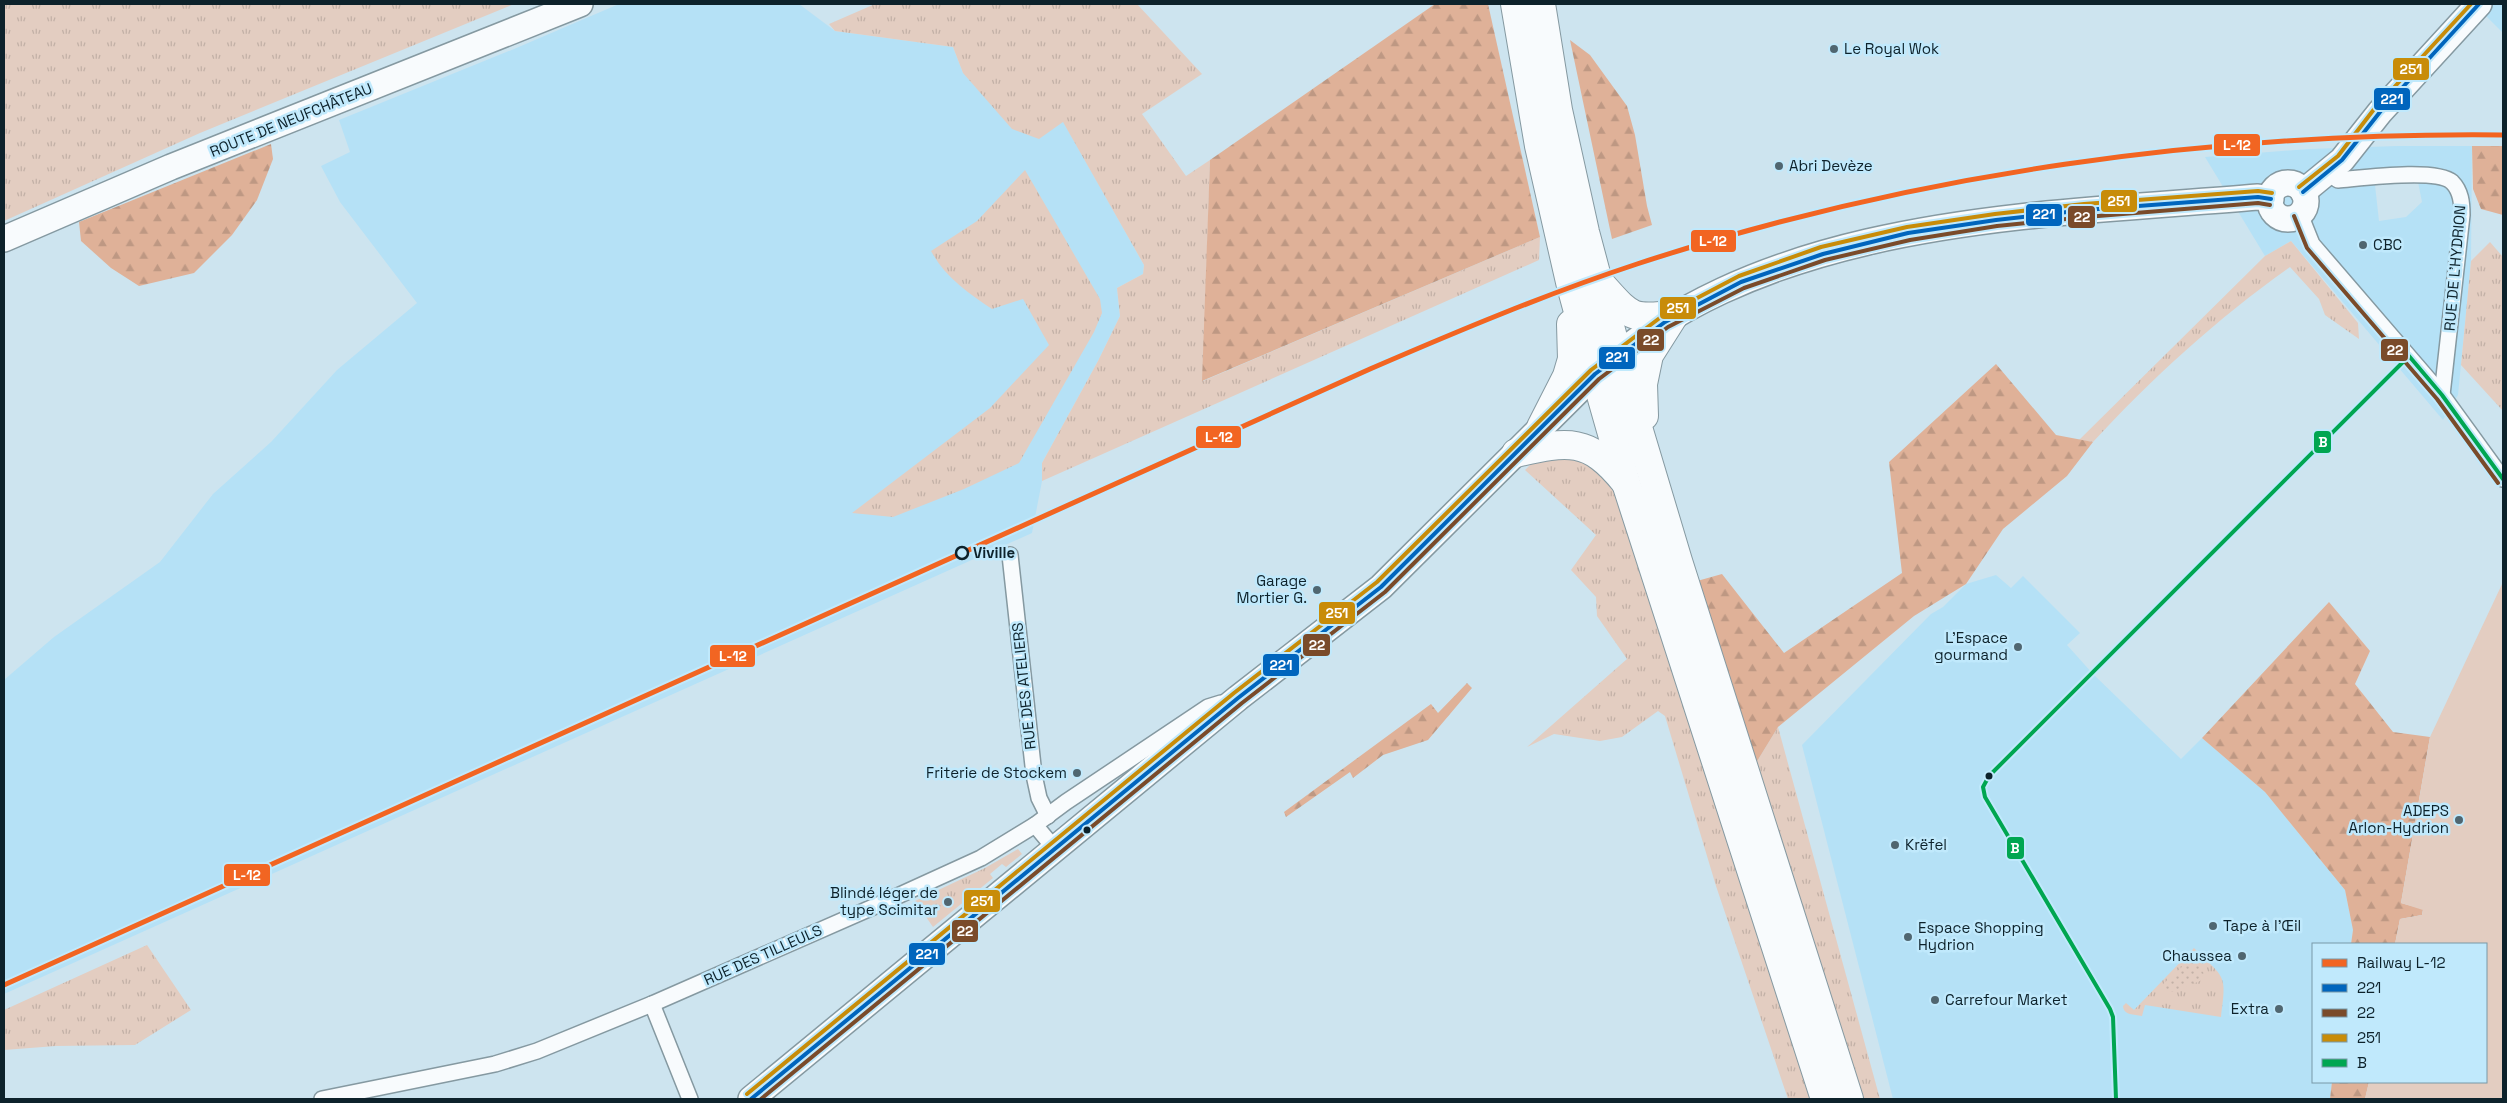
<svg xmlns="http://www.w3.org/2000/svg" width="2507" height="1103" font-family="'Space Grotesk',sans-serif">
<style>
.built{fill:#b5e1f6;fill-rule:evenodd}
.grass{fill:url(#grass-tufts)}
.forest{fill:url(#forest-firs)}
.park{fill:url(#park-dots)}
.garden{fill:#e3cdc1}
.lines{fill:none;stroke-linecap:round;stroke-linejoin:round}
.street-casing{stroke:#8599a1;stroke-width:18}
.primary-casing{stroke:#8599a1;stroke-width:28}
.highway-casing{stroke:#8599a1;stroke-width:30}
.street{stroke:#f8fbfd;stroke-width:15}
.primary{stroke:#f8fbfd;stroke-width:25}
.highway{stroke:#f8fbfd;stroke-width:28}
.bus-1-casing{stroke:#c0e9fc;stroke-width:8}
.bus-2-casing{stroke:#c0e9fc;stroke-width:8}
.bus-3-casing{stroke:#c0e9fc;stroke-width:8}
.bus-4-casing{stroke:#c0e9fc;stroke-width:8}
.bus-1{stroke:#0065bd;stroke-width:4}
.bus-2{stroke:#7a4b2a;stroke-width:4}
.bus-3{stroke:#c88c09;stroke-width:4}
.bus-4{stroke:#00a651;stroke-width:4}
.rail-1-casing{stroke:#c0e9fc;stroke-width:9}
.rail-1{stroke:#f26522;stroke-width:5}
.poi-dot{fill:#506670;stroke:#c0e9fc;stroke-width:2}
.stop-dot{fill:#c0e9fc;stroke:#0d222b;stroke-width:2.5}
.bus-dot{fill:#0d222b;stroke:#c0e9fc;stroke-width:2}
.labels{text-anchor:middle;stroke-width:5;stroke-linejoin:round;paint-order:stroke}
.poi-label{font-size:15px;fill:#0d222b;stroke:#c0e9fc;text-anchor:start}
.street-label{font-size:15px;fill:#0d222b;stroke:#c0e9fc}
.stop-label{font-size:15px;font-weight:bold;fill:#0d222b;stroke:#c0e9fc;text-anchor:start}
.line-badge{stroke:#c0e9fc;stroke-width:2}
.badge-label{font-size:14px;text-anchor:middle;font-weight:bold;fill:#fff}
</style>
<defs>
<pattern id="grass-tufts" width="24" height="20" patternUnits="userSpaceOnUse" patternTransform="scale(1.25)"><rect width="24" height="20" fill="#e3cdc1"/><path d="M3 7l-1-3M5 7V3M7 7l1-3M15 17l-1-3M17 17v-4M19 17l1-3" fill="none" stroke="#c2b0a6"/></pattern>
<pattern id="forest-firs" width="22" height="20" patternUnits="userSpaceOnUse" patternTransform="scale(1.25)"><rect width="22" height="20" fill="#dfb198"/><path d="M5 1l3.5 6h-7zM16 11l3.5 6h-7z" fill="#be9883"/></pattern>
<pattern id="park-dots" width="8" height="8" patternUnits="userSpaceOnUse" patternTransform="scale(1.25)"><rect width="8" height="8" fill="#e3cdc1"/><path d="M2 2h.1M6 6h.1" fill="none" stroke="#c2b0a6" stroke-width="1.8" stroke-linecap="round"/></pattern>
</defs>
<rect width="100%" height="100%" fill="#cde4ef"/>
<g class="built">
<polygon points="619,4 799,4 835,31 953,47 963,73 1063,121 1144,265 1143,274 1117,288 1120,316 1098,361 1042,463 1042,481 1032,533 4,994 4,680 54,637 160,562 213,494 271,442 337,370 417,303 340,202 321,166 350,152 339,120 514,49"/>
<polygon points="2457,4 2503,4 2503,33 2480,10"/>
<path d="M2397,146H2472L2471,261L2458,395L2443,420L2291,241L2265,256L2205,157L2309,149ZM2418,182L2422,202L2406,217L2379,221L2375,185Z"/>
<polygon points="1996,575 2011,588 2023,576 2080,633 2067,645 2093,674 2181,759 2202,738 2265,792 2345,890 2353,930 2351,944 2313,944 2313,1082 2332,1082 2330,1099 1893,1099 1802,745 1931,614 1943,607 1966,584"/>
</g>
<g class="grass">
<polygon points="4,4 514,4 200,133 4,221"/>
<polygon points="875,4 1137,4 1202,74 1142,114 1186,176 1210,160 1203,381 1540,237 1539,260 1042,481 1042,463 1098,361 1120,316 1117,288 1143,274 1144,265 1063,122 1039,139 1012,129 963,73 953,47 835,31 829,24"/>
<path d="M1025,170L1100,299L1102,313L1094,332L1019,463L964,489L893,517L852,513L990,408L1049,345L1023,299L992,309C968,293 945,277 931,251L977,221Z"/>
<path d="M2291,241L2358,323L2359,339L2325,315L2319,299L2290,267C2220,316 2151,379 2093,442L2079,440L2265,256Z"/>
<polygon points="2490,242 2503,257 2503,411 2461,365 2471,261"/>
<polygon points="1574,451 1618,486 1811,1099 1788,1099 1716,886 1665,716 1658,711 1622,737 1600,741 1554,734 1527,747 1627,659 1597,616 1596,597 1571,570 1596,535 1525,470 1535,460"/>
<polygon points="1778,727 1880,1099 1859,1099 1756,763"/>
<polygon points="1018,849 1022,854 1006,867 1002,864 990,874 993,878 933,927 915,901 985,868"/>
<polygon points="147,945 191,1010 135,1045 56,1046 4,1050 4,1010"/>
<path d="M2194,948C2225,979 2227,973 2221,1017L2145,1005L2142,1016C2134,1014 2124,1016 2123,1006L2126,1003L2134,1010Z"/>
</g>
<g class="forest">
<polygon points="1435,4 1488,4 1540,237 1202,381 1210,160"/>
<polygon points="1570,40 1590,55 1627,106 1635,135 1647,206 1652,225 1612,239"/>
<polygon points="271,144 273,159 257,200 232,235 194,273 139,286 111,268 81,241 79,222"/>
<polygon points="2472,146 2503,146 2503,215 2481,209 2473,189"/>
<polygon points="1996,364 2056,435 2093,442 2067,476 2003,529 1966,584 1914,616 1778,727 1756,763 1697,581 1722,574 1784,653 1902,573 1889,462"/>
<polygon points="2329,602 2370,651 2355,684 2393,732 2430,737 2401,903 2423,909 2422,915 2400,919 2395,944 2351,944 2353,930 2345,890 2265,792 2202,738"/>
<polygon points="1467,683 1472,688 1428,740 1383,755 1353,778 1350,772 1286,817 1284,812 1431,704 1438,713"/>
<polygon points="2332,1082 2369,1082 2365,1099 2330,1099"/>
</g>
<polygon class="park" points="2195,955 2207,966 2202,971 2206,976 2200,981 2166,994 2162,985"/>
<polygon class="garden" points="2503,582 2503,1099 2365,1099 2369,1082 2486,1082 2486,944 2395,944 2400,919 2422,915 2423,910 2401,903 2430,737"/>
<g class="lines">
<g class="street-casing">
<g id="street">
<path d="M2328,173L2338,180C2362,178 2436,168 2452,182C2461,191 2462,203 2462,215L2442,395"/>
<polyline points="2300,214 2312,244 2442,395 2503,479"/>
<polyline points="1010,555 1034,775 1039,798 1048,816"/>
<polyline points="1035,825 1055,849"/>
<polyline points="652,1004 690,1099"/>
<polyline points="322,1099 495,1064 537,1051 652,1004 880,904 981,858 1035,825 1066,802 1208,707 1221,703"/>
</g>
</g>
<g class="primary-casing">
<g id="primary">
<circle cx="2288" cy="201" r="18"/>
<polyline points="2303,192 2342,160 2380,112 2479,4"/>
<polyline points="4,239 171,167 580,4"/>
<path d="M751,1099L1238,698L1381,587L1595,374C1770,216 2035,216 2258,197L2271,199"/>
</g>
</g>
<g class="highway-casing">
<g id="highway">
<polyline points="1515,4 1539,146 1570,282 1595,374 1626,483 1825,1099"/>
<polyline points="1541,4 1558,110 1585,232 1628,394 1678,561 1849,1099"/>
<path d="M1600,283C1630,316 1630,321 1675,314"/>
<polyline points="1644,416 1643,384 1649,355 1675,314"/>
<polyline points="1541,427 1567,376 1572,359 1571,324"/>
<path d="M1516,453C1568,441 1589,437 1625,482"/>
</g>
</g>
<use href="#street" class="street"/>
<use href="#primary" class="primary"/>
<use href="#highway" class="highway"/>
<g class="bus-1-casing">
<g id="bus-1">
<polyline points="2303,192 2342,160 2380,112 2479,4"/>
<polyline points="751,1099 1238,698 1381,587 1595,374 1665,322 1741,282 1823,254 1908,233 1996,220 2085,210 2258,197 2271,199"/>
</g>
</g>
<g class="bus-2-casing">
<g id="bus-2">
<polyline points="2294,216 2307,248 2437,399 2498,483"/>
<polyline points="761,1099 1242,703 1385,592 1599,379 1668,327 1744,288 1825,260 1910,240 1997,226 2086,217 2258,203 2270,205"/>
</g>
</g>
<g class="bus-3-casing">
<g id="bus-3">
<polyline points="2299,187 2338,156 2375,108 2471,4"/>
<polyline points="747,1094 1234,693 1377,582 1591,370 1661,317 1739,276 1821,247 1907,227 1995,214 2084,204 2258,191 2272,193"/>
</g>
</g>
<g class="bus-4-casing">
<polyline id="bus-4" points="2116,1099 2113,1017 2110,1009 1985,797 1983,787 1989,776 2409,356 2442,395 2503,479"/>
</g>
<use href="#bus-1" class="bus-1"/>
<use href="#bus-2" class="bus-2"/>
<use href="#bus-3" class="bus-3"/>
<use href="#bus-4" class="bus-4"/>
<g class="rail-1-casing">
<path id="rail-1" d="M4,985L1370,369C1458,331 1546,294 1637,264C1914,173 2212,132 2503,135"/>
</g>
<use href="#rail-1" class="rail-1"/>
</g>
<g class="poi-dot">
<circle cx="1834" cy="49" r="5"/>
<circle cx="1779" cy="166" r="5"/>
<circle cx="2363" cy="245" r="5"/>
<circle cx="1317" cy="590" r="5"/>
<circle cx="2018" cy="647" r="5"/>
<circle cx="1077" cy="773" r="5"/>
<circle cx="2459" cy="820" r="5"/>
<circle cx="1895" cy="845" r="5"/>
<circle cx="948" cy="902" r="5"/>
<circle cx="2213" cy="926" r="5"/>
<circle cx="1908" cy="937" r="5"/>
<circle cx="2242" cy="956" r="5"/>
<circle cx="1935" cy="1000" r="5"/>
<circle cx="2279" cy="1009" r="5"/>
</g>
<circle class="stop-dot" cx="962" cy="553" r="6"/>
<g class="bus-dot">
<circle cx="1989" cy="776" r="4.5"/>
<circle cx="1087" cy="830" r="4.5"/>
</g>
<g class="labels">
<g class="poi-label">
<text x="1844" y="54">Le Royal Wok</text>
<text x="1789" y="171">Abri Devèze</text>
<text x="2373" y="250">CBC</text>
<text x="1307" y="586" text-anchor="end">Garage<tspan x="1307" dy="17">Mortier G.</tspan></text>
<text x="2008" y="643" text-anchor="end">L'Espace<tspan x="2008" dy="17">gourmand</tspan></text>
<text x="1067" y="778" text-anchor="end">Friterie de Stockem</text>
<text x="2449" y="816" text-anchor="end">ADEPS<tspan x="2449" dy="17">Arlon-Hydrion</tspan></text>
<text x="1905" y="850">Krëfel</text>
<text x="938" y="898" text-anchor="end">Blindé léger de<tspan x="938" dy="17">type Scimitar</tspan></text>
<text x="2223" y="931">Tape à l'Œil</text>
<text x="1918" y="933">Espace Shopping<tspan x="1918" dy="17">Hydrion</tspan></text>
<text x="2232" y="961" text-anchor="end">Chaussea</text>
<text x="1945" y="1005">Carrefour Market</text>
<text x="2269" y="1014" text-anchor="end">Extra</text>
</g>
<g class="street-label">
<text transform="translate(291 120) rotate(-22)" y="5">ROUTE DE NEUFCHÂTEAU</text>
<text transform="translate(2455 268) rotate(-85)" y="5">RUE DE L'HYDRION</text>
<text transform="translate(1024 686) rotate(-96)" y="5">RUE DES ATELIERS</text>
<text transform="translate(763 955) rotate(-24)" y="5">RUE DES TILLEULS</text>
</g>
<g class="stop-label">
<text x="973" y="558">Viville</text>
</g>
</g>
<g class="line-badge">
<rect x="2392" y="57" width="38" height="24" rx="5" fill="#c88c09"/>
<rect x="2373" y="87" width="38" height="24" rx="5" fill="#0065bd"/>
<rect x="2213" y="133" width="48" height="24" rx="5" fill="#f26522"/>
<rect x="2100" y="189" width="38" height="24" rx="5" fill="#c88c09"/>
<rect x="2025" y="203" width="38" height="24" rx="5" fill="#0065bd"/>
<rect x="2067" y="205" width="29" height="24" rx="5" fill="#7a4b2a"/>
<rect x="1690" y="229" width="47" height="24" rx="5" fill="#f26522"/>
<rect x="1659" y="296" width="38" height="24" rx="5" fill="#c88c09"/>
<rect x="1636" y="328" width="29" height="24" rx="5" fill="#7a4b2a"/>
<rect x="2380" y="338" width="29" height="24" rx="5" fill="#7a4b2a"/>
<rect x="1598" y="346" width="38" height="24" rx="5" fill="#0065bd"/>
<rect x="1195" y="425" width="47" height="24" rx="5" fill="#f26522"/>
<rect x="2313" y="430" width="19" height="24" rx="5" fill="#00a651"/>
<rect x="1318" y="601" width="38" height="24" rx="5" fill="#c88c09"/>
<rect x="1302" y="633" width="29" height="24" rx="5" fill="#7a4b2a"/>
<rect x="709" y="644" width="47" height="24" rx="5" fill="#f26522"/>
<rect x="1262" y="653" width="38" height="24" rx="5" fill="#0065bd"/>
<rect x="2006" y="836" width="19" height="24" rx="5" fill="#00a651"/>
<rect x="223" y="863" width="48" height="24" rx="5" fill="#f26522"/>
<rect x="963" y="889" width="38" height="24" rx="5" fill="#c88c09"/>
<rect x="951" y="919" width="28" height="24" rx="5" fill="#7a4b2a"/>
<rect x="908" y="942" width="38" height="24" rx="5" fill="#0065bd"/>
</g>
<g class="badge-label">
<text x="2411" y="74">251</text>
<text x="2392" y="104">221</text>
<text x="2237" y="150">L-12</text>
<text x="2119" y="206">251</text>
<text x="2044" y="219">221</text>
<text x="2082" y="222">22</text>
<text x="1713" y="246">L-12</text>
<text x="1678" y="313">251</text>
<text x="1651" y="345">22</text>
<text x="2395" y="355">22</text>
<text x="1617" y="362">221</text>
<text x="1219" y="442">L-12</text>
<text x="2323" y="447">B</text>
<text x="1337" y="618">251</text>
<text x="1317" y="650">22</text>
<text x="733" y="661">L-12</text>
<text x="1281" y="670">221</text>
<text x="2015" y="853">B</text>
<text x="247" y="880">L-12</text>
<text x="982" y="906">251</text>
<text x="965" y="936">22</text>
<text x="927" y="959">221</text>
</g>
<rect width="2507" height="1103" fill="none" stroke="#0d222b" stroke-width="10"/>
<rect x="2312" y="943" width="175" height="140" fill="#c0e9fc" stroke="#7899a8"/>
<rect x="2322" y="959" width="25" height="8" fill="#f26522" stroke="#7899a8"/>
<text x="2357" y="968" font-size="15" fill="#0d222b">Railway L-12</text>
<rect x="2322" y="984" width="25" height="8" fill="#0065bd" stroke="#7899a8"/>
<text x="2357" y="993" font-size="15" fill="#0d222b">221</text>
<rect x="2322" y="1009" width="25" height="8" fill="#7a4b2a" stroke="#7899a8"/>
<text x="2357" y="1018" font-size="15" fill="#0d222b">22</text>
<rect x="2322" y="1034" width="25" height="8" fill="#c88c09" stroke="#7899a8"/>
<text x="2357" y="1043" font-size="15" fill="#0d222b">251</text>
<rect x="2322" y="1059" width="25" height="8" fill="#00a651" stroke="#7899a8"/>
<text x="2357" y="1068" font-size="15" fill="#0d222b">B</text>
</svg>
